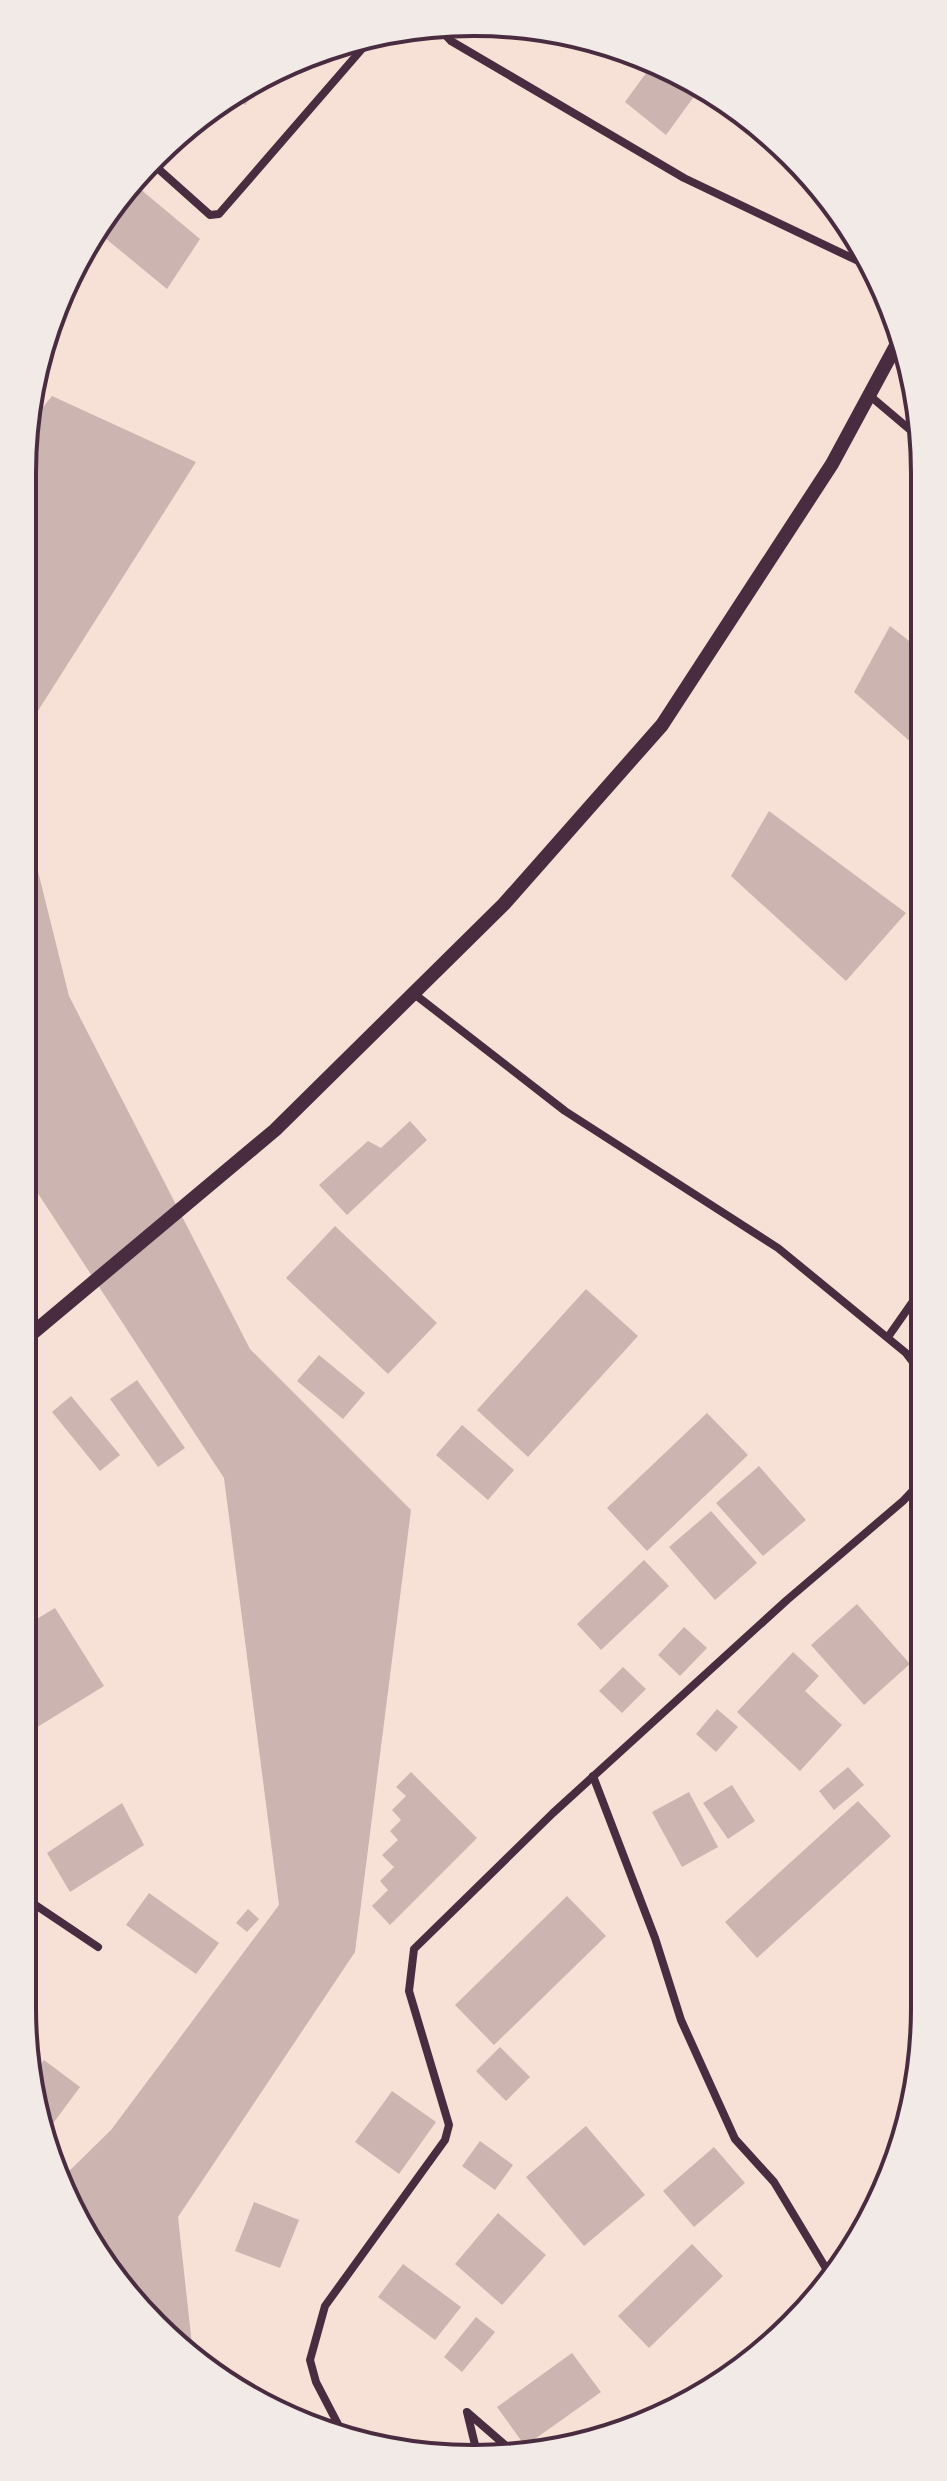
<svg xmlns="http://www.w3.org/2000/svg" width="947" height="2481" font-family="Commissioner,sans-serif">
<style>
.building{fill:#ccb4b1}
.lines{fill:none;stroke-linecap:round;stroke-linejoin:round}
.minor{stroke:#4a2c40;stroke-width:8}
.tertiary{stroke:#4a2c40;stroke-width:14}
.rim{fill:none;stroke:#4a2c40;stroke-width:4}
</style>
<rect width="100%" height="100%" fill="#f7e1d7"/>
<g class="building">
<polygon points="652,65 701,87 666,135 625,102"/>
<polygon points="268,76 245,105 233,96 248,82"/>
<polygon points="133,183 200,239 167,289 99,233 116,198"/>
<polygon points="52,396 196,462 22,736 22,474 28,426"/>
<polygon points="890,626 922,651 922,752 854,692"/>
<polygon points="23,811 69,996 250,1349 411,1510 355,1952 178,2217 193,2354 134,2305 61,2179 111,2130 279,1905 224,1478 22,1169"/>
<polygon points="769,811 906,913 846,981 731,876"/>
<polygon points="410,1121 427,1140 347,1215 319,1185 368,1141 381,1148"/>
<polygon points="335,1226 437,1323 388,1374 286,1278"/>
<polygon points="586,1289 638,1336 528,1457 477,1410"/>
<polygon points="319,1355 365,1393 343,1419 297,1381"/>
<polygon points="137,1380 185,1448 158,1467 110,1399"/>
<polygon points="71,1396 120,1455 100,1471 52,1412"/>
<polygon points="707,1413 748,1455 647,1551 607,1508"/>
<polygon points="462,1425 514,1470 488,1500 436,1455"/>
<polygon points="759,1466 806,1520 763,1556 716,1503"/>
<polygon points="711,1511 757,1563 715,1600 669,1547"/>
<polygon points="644,1560 669,1586 601,1650 577,1624"/>
<polygon points="857,1604 910,1664 864,1705 811,1645"/>
<polygon points="55,1608 104,1686 26,1734 22,1727 22,1628"/>
<polygon points="684,1627 707,1648 680,1676 658,1655"/>
<polygon points="793,1652 819,1676 805,1691 842,1725 800,1771 737,1712"/>
<polygon points="623,1667 646,1689 622,1713 599,1691"/>
<polygon points="717,1709 738,1727 716,1752 696,1734"/>
<polygon points="848,1767 864,1785 834,1810 819,1791"/>
<polygon points="411,1772 477,1838 390,1925 372,1906 388,1890 380,1881 394,1867 382,1855 398,1840 390,1831 401,1820 392,1810 406,1796 396,1787"/>
<polygon points="732,1785 755,1821 728,1839 703,1803"/>
<polygon points="689,1792 718,1847 682,1867 652,1812"/>
<polygon points="858,1801 891,1836 757,1958 725,1922"/>
<polygon points="122,1803 144,1845 70,1892 47,1853"/>
<polygon points="149,1893 219,1943 196,1974 126,1925"/>
<polygon points="567,1896 606,1936 494,2045 455,2005"/>
<polygon points="248,1909 259,1919 247,1932 236,1923"/>
<polygon points="500,2047 530,2077 506,2101 476,2071"/>
<polygon points="44,2060 80,2087 43,2137 33,2075"/>
<polygon points="392,2091 436,2122 399,2174 355,2142"/>
<polygon points="586,2126 645,2195 584,2246 526,2177"/>
<polygon points="480,2141 513,2165 495,2190 462,2166"/>
<polygon points="714,2147 745,2183 694,2227 663,2191"/>
<polygon points="254,2202 299,2220 280,2268 235,2251"/>
<polygon points="498,2213 546,2255 502,2305 455,2264"/>
<polygon points="692,2244 723,2276 649,2348 618,2316"/>
<polygon points="403,2264 461,2307 435,2340 378,2297"/>
<polygon points="476,2317 495,2332 462,2372 444,2357"/>
<polygon points="778,2328 780,2330 724,2383 714,2387"/>
<polygon points="572,2353 601,2392 525,2446 497,2407"/>
</g>
<g class="lines">
<g class="minor">
<polyline points="438,27 451,41 684,178 875,269"/>
<polyline points="154,165 210,215 219,214 368,42"/>
<polyline points="869,395 921,439"/>
<polyline points="413,993 565,1111 778,1248 906,1353 923,1375"/>
<polyline points="888,1337 923,1287"/>
<polyline points="593,1776 655,1938 681,2020 735,2139 774,2182 833,2280"/>
<polyline points="925,1839 916,1852 925,1863"/>
<polyline points="22,1896 98,1947"/>
<polyline points="341,2430 316,2382 310,2360 325,2306 445,2140 449,2125 409,1991 414,1949 553,1813 787,1600 903,1501 924,1479"/>
<polyline points="477,2453 467,2412 513,2452"/>
</g>
<polyline class="tertiary" points="22,1342 275,1130 504,904 662,725 832,464 899,340"/>
</g>
<path d="M0 0H947V2481H0ZM473 36H474A437 437 0 0 1 911 473V2008A437 437 0 0 1 474 2445H473A437 437 0 0 1 36 2008V473A437 437 0 0 1 473 36Z" fill="#f1eae7" fill-rule="evenodd"/>
<path class="rim" d="M473 36H474A437 437 0 0 1 911 473V2008A437 437 0 0 1 474 2445H473A437 437 0 0 1 36 2008V473A437 437 0 0 1 473 36Z"/>
</svg>
